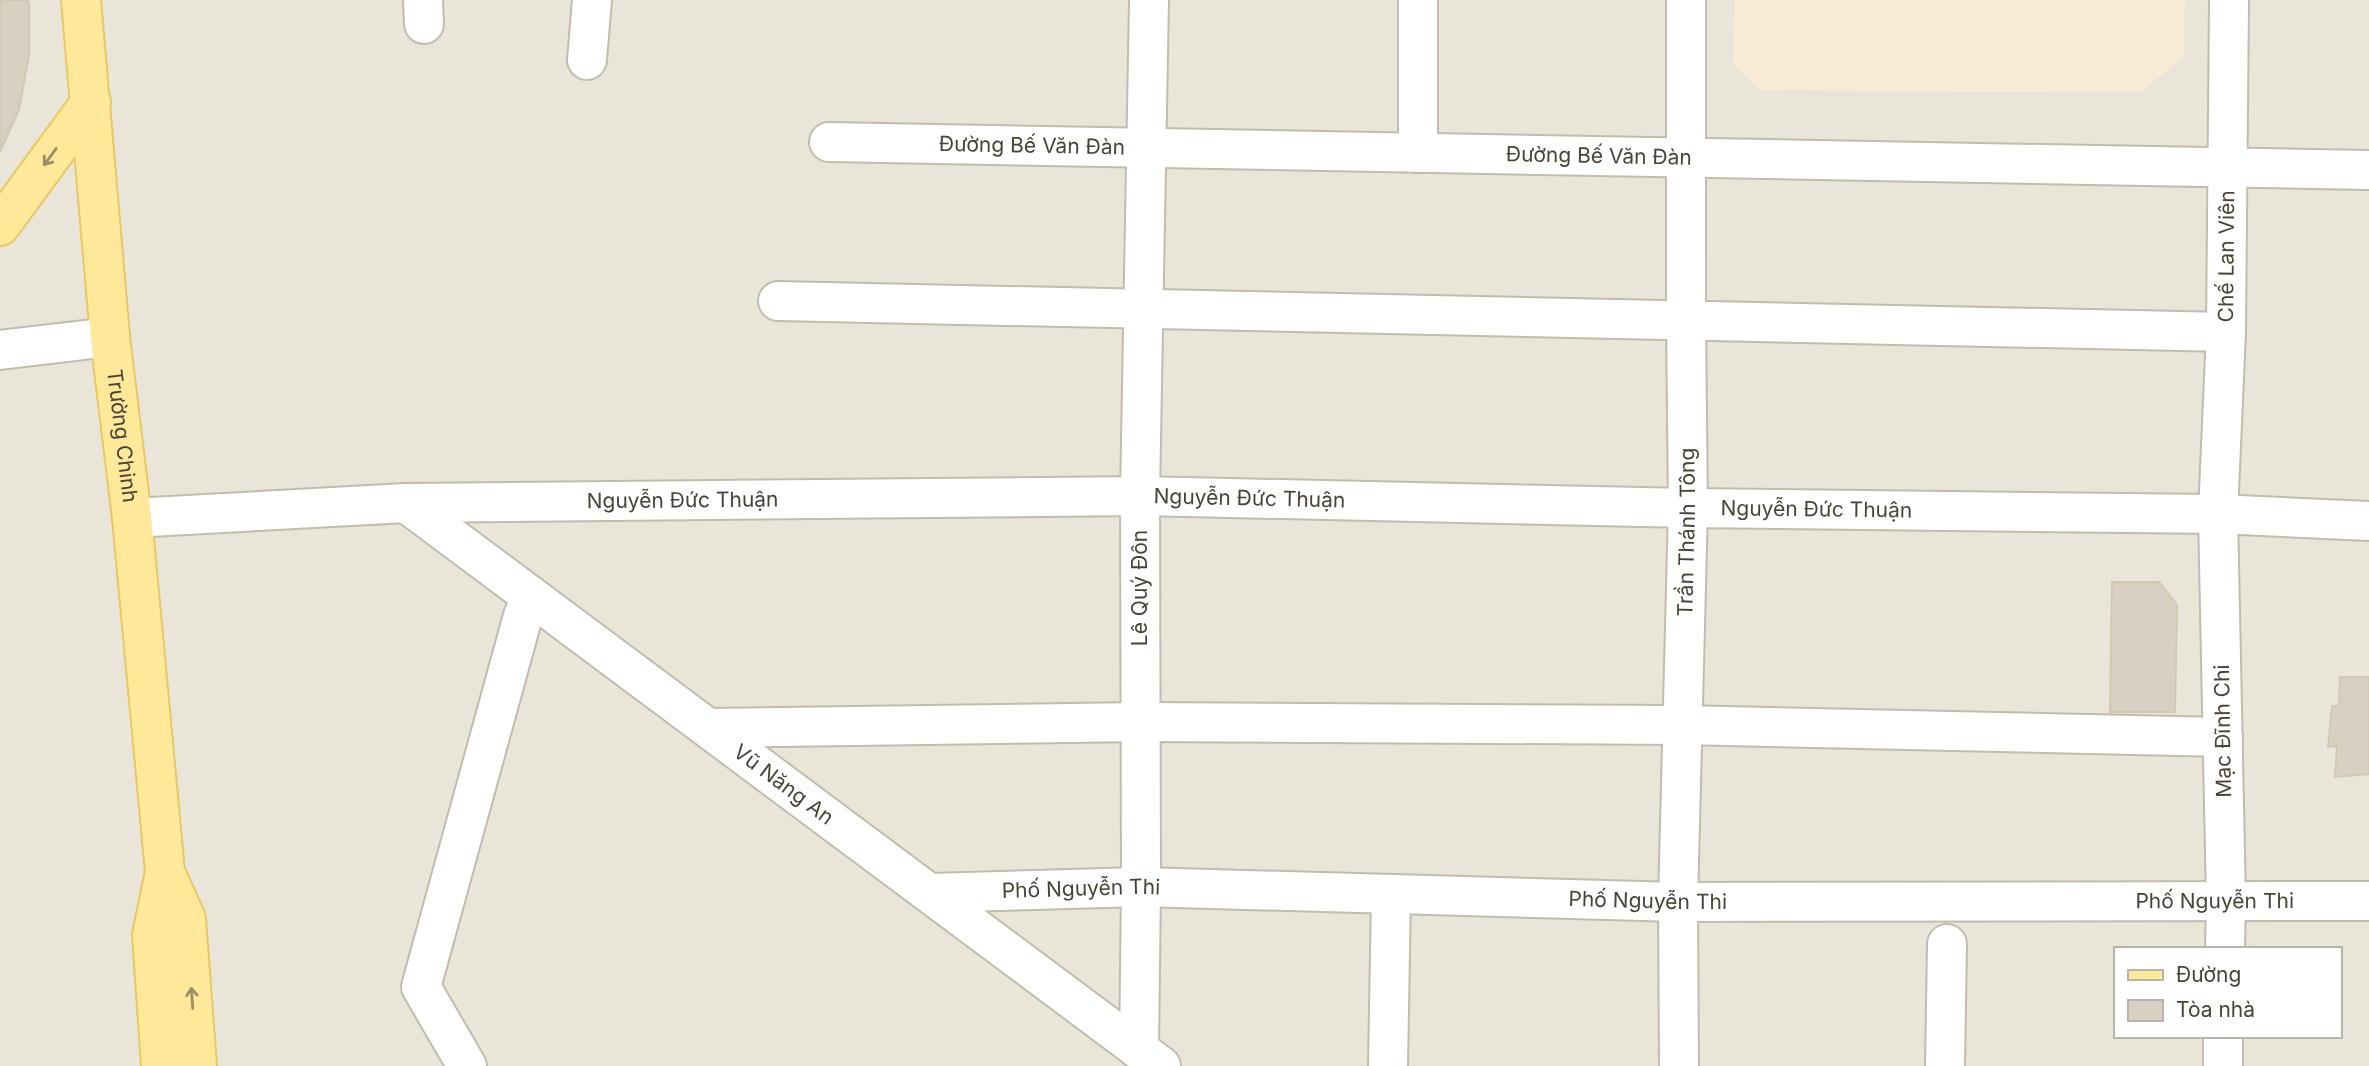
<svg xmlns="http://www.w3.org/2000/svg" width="2369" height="1066" font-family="Inter,sans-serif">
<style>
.residential{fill:#eae5d9;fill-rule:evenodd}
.commercial{fill:#f7ebd6}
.building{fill:#d8d0c0;stroke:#d3c8b2;stroke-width:2}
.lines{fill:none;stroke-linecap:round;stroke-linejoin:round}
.minor-casing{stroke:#c2bcad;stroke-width:42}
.major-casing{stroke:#e8c866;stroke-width:42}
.minor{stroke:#fff;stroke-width:38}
.major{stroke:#ffe89a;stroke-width:38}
.oneway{stroke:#9b8e64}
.labels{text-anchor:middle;stroke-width:5;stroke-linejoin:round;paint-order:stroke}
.street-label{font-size:21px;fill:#4a4438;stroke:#fff}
</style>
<rect width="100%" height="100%" fill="#f6f3eb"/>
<path class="residential" d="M0,0H2369V1066H0ZM2115,949H2339V1036H2115Z"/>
<polygon class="commercial" points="1734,0 2185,0 2184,57 2139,93 1760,90 1733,64"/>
<g class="building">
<polygon points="0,0 28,0 29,6 29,55 19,110 0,152"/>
<polygon points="2112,582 2159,582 2177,605 2175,712 2110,712"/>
<polygon points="2340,677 2369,677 2369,774 2335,777 2337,746 2328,747 2332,706 2339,706"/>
</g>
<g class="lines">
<g class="minor-casing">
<g id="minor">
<polyline points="423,0 424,24"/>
<polyline points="1418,0 1418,153"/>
<polyline points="587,60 592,0"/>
<path id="s1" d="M829,142L2369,170"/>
<polyline points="778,301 2226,332"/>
<polyline points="0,350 110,337"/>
<path id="s2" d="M406,503L1161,1066"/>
<path id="s3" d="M132,518L406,503L1140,496L1688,508L2218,514L2369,521"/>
<polyline points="709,728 1140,722 1682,725 2223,737"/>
<path id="s4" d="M929,893L1141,887L1678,902L2369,901"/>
<path id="s5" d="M2225,949L2226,901L2218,514L2226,332L2229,0"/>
<polyline points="1139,1050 1141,887 1140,496 1149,0"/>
<polyline points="467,1066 421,987 523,616 532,597"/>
<polyline points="1388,1066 1391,894"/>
<path id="s6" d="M1679,1066L1678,902L1688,508L1686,321V0"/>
<polyline points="1945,1066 1947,944"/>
<polyline points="2223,1066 2223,1036"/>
</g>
</g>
<g class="major-casing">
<g id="major">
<path id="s7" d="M81,0L110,337L132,518L165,872L152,935L161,1066"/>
<polyline points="0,226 91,102"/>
<polyline points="165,872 186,919 197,1066"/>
</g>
</g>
<use href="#minor" class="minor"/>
<use href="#major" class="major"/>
</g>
<defs><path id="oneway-shaft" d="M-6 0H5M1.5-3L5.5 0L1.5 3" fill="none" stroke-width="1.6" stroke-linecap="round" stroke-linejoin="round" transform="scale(1.75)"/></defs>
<g class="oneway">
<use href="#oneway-shaft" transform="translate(50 157) rotate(126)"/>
<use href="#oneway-shaft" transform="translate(192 998) rotate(-94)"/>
</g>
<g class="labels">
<g class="street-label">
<text dy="7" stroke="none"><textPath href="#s1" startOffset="203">Đường Bế Văn Đàn</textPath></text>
<text dy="7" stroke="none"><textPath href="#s1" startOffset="770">Đường Bế Văn Đàn</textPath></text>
<text dy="7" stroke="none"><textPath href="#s5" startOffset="693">Chế Lan Viên</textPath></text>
<text dy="7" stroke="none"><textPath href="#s7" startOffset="438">Trường Chinh</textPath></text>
<text dy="7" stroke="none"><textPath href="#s3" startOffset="1118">Nguyễn Đức Thuận</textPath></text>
<text dy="7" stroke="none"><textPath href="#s3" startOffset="551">Nguyễn Đức Thuận</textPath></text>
<text dy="7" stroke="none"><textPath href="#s3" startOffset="1685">Nguyễn Đức Thuận</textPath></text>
<text dy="7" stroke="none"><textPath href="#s6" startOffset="534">Trần Thánh Tông</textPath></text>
<text transform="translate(1140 588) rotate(-90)" y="7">Lê Quý Đôn</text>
<text transform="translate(2223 731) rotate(-91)" y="7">Mạc Đĩnh Chi</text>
<text dy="7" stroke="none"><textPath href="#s2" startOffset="471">Vũ Năng An</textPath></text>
<text dy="7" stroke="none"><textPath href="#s4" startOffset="152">Phố Nguyễn Thi</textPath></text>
<text dy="7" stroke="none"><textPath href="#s4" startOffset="719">Phố Nguyễn Thi</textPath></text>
<text dy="7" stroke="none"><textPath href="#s4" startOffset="1286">Phố Nguyễn Thi</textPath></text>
</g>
</g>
<rect x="2114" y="947" width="228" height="91" fill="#ffffff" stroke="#b7b4af" stroke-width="2"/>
<rect x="2128" y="970" width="35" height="10" fill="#ffe89a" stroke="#b7b4af" stroke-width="2"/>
<text x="2176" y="982" font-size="21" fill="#4a4438">Đường</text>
<rect x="2128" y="1000" width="35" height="21" fill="#d8d0c0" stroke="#b7b4af" stroke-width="2"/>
<text x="2176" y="1017" font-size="21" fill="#4a4438">Tòa nhà</text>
</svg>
